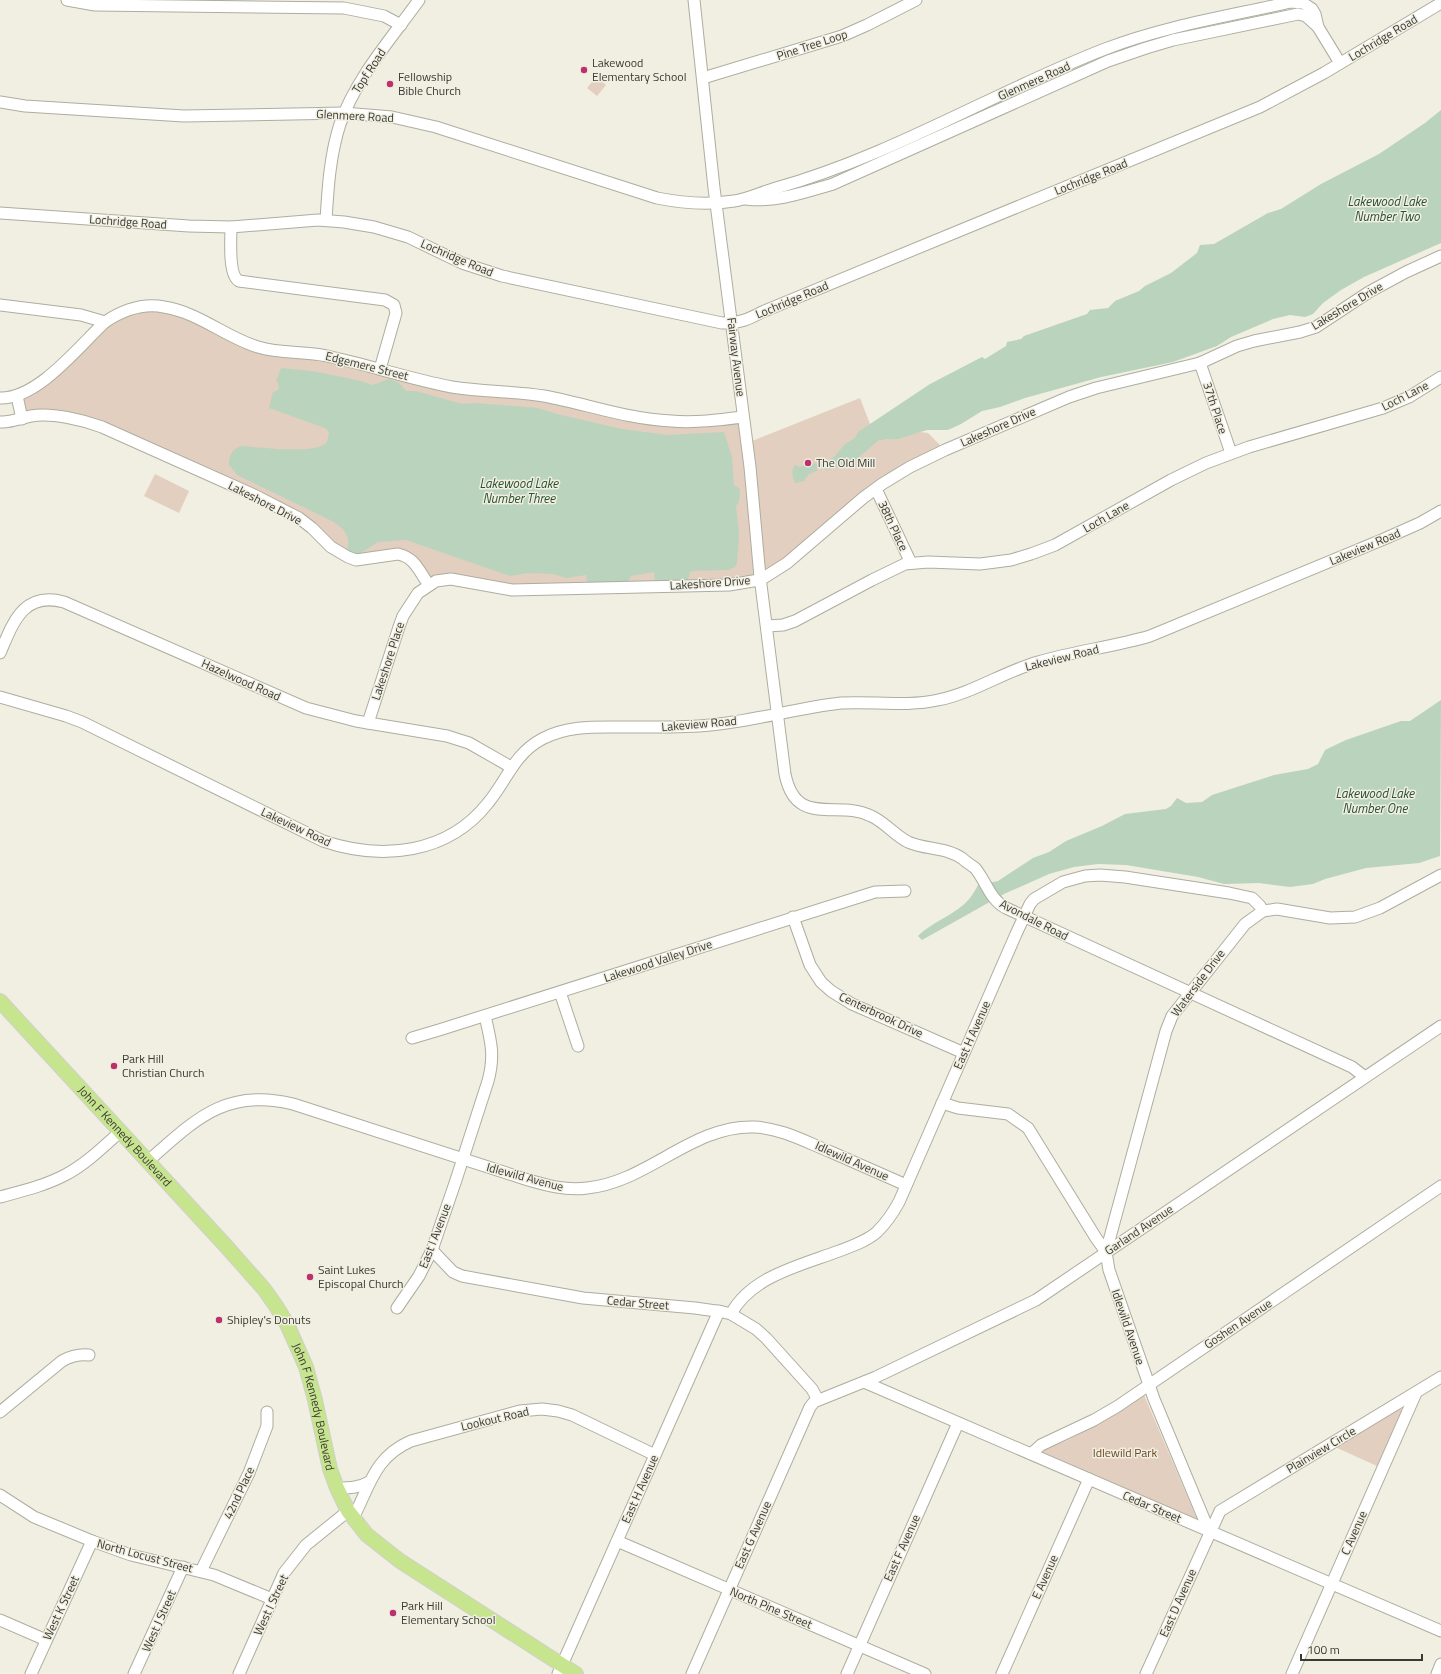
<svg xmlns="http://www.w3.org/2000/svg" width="1441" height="1674" font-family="'Titillium Web',sans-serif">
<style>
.green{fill:#e3cfbf}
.water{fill:#bad3bc}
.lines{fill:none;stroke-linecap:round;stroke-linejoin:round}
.minor-casing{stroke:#adada0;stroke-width:13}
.major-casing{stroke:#d0d0cf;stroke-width:16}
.minor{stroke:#fff;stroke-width:11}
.major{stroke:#c7e48f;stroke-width:14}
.poi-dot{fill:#bb316d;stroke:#f0efe1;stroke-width:1.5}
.labels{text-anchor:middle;stroke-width:3;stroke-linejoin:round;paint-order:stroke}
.street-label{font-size:12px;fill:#3a3a35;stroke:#f0efe1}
.poi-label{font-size:12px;fill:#3a3a35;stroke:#f0efe1;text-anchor:start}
.park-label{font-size:12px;fill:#6d4824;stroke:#f0efe1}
.water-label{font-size:13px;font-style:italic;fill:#2a5130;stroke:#f0efe1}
</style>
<rect width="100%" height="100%" fill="#f0efe1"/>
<g class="green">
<polygon points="596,77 606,85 597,96 587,88"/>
<polygon points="144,306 198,318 257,347 431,383 520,392 637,417 743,417 747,443 860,398 870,424 886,440 920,432 928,433 945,450 897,475 759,580 487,586 429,585 398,554 350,554 312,528 85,421 22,419 17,396 94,333"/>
<polygon points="155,474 189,491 179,513 144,496"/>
<polygon points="1144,1395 1197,1519 1197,1522 1031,1454 1066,1441 1089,1429"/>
<polygon points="1399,1408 1402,1410 1377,1466 1335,1447"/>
</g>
<g class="water">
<polygon points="1441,110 1441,243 1364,277 1341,290 1323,303 1313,314 1305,317 1290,315 1273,319 1231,337 1217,346 1173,362 1101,377 1025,398 1000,407 982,411 961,424 948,430 927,430 898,439 879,440 850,465 826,470 819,466 834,457 845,444 855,438 858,432 930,384 982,357 985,359 1006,346 1007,342 1021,339 1024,336 1087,314 1090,310 1108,308 1115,301 1139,291 1145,286 1171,273 1197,253 1200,245 1214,244 1268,213 1281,209 1321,184 1379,154 1425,123"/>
<path d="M281,368L312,371L357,380L373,385L389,379L399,383L406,391H416L462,404L475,403L538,408L557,414L622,429L667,435L724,432L732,457L734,485L740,489L739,502L736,506L739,534L737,563L735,567L728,570L691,571L687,582H655L654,572L631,576L627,584L587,583L586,575L567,578L553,574L528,573L510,576L406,540L378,542L358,555L347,551C351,535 345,530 332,521L237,475L229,465C229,455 232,449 242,446C259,447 318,455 327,442L329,432L325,428L269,408L273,392L277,391L279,388L278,382L276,381Z"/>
<path d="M811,463L818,464L817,471L809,474L804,481L795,483C792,476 791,471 795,465L800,467Z"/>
<path d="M1441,700L1440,856L1419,863L1366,868L1325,879L1313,884L1290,887L1259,883L1224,884L1198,877L1126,865L1098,864L1074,867L1049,874L1004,894L922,940L918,936C933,921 956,915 970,898C973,894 976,889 978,885L998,881L1033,858L1049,852L1066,841L1102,826L1125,814L1166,809L1171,806L1177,798L1186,803L1202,802L1212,795L1274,775L1308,769L1318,764L1325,750L1346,740L1401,721H1410Z"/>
</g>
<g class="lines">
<g class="minor-casing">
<g id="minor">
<polyline points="67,0 95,5 344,8 384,16 401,25"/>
<path d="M694,0L714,188L750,467L760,577L785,774C796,829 838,799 871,816C885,822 894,835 908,842C926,850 947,847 963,859C966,862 971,865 975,868C986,881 990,900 1006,908L1352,1067L1365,1077"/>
<polyline points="703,78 842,36 867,25 916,0"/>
<path d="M0,102L25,106L184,116L344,113L392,117L436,127L657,198C682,203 709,205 734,201C748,199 762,192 776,188C891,156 994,92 1105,49C1165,26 1229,16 1291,2L1303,3L1312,9L1315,14L1318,27L1340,63"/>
<path d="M746,199C775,203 805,192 833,184L1108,61L1146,48L1173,40L1298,14L1306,16L1318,27"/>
<path d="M0,213L189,226L231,227L318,220L344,222L374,227L408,237L462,263L502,276L722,323C738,324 749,319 762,312L1260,107L1324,73L1441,3"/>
<path d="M326,220C328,187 330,155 340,124C356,78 391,39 419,0"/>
<path d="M231,227C231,239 228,275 239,281L385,300L394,305L396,313L380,369"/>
<path d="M0,305L81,315L105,322C123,310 143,303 164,307C198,312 227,338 258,347C281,354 304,351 327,356C369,365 410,379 452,387C483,392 514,391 544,396C587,404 627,419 671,421C695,423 719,420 743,417"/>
<polyline points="1200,363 1231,453"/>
<polyline points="17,396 22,419"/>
<path d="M0,398C38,399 79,346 105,322"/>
<path d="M0,422C11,423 20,418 31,416C51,412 83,420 102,427L254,495L299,518L312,528L331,547L348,557L356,560L398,554C416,558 419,572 429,585"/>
<polyline points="876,489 911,563"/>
<polyline points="767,626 783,625 795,621 872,580 905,564 928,562 980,564 1011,560 1031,554 1055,545 1171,480 1206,463 1249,447 1383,408 1409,397 1441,377"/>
<path d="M0,653C13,623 23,591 64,602L306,708L356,721L447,736L469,743L511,767"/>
<path d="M0,697L66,716L82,722L323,841C382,861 448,854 488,803C507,780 514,754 542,739C568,725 597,727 625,727C653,727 682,728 710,725C754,721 797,708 841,703C873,701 906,707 938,700C973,693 1003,672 1038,662C1075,651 1113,647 1150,636L1384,539L1420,523L1441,511"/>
<polyline points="368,723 399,627 403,616 418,593 436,581 451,579 512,590 729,585 759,580 760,577 765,577 787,563 863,498 882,484 910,467 945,450 1069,397 1096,388 1200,363 1237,346 1254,341 1300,332 1316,327 1369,292 1406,272 1441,256"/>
<polyline points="793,917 810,965 821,982 831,991 852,1004 964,1053"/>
<polyline points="560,992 578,1046"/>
<polyline points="412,1038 439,1030 875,892 905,891"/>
<polyline points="942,1103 958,1108 1008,1114 1028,1128 1096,1238 1106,1252 1109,1270 1154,1399 1209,1531"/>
<path d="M148,1161C194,1121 225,1087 293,1104L525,1179C545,1185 566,1191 587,1188C648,1182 692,1125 754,1127C781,1128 806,1142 831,1152C856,1163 881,1174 906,1185"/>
<path d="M0,1197C22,1191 44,1186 65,1175C86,1164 103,1147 121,1131"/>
<polyline points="432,1250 453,1272 462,1276 583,1298 695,1308 723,1312 731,1314 756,1329 766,1338 812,1389 818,1400"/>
<polyline points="1106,1252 1166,1031 1172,1016 1245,924 1263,911 1277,909 1330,918 1355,917 1380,908 1441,875"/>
<path d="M397,1308L419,1276L432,1250L456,1180L488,1081C495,1056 491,1041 485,1016"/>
<path d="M731,1314C751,1276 802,1265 839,1251C852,1246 867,1241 877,1232C886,1223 893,1213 899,1202L1016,934L1030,904L1034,899L1063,882L1085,876L1100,875L1125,877L1229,893L1252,898L1260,906L1263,911"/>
<polyline points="864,1382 1441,1631"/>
<path d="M0,1412L62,1361C71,1356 78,1354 89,1355"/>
<polyline points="1031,1454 1041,1445 1094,1420 1118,1406 1441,1186"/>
<path d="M337,1488C349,1488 359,1488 369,1482"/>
<polyline points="0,1495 34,1517 92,1541 131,1555 214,1575 272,1599"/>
<path d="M353,1518C370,1486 374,1457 411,1441L520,1411L542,1409L558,1411L572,1415L655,1455"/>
<polyline points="617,1541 925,1674"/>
<polyline points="201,1571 249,1473 267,1426 267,1412"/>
<polyline points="0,1620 46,1640"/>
<polyline points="31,1674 92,1541"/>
<polyline points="134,1674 183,1567"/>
<polyline points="239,1674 284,1573 306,1545 348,1511"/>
<polyline points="558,1674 719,1311"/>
<polyline points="692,1674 810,1407 814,1402 876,1377 1036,1300 1441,1026"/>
<polyline points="847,1674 958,1423"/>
<polyline points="1002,1674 1089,1479"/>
<polyline points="1146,1674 1220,1511 1441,1377"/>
<polyline points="1292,1674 1416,1393"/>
<polyline points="1437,1674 1441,1664"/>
</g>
</g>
<g class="major-casing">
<g id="major">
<path id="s1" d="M0,1001L225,1245L264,1289L276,1306L287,1324L306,1367L315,1400L330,1469L337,1488L348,1511L367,1535L400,1561L576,1674"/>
</g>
</g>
<use href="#minor" class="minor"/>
<use href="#major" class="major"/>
</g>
<g class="poi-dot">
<circle cx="584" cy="70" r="4"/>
<circle cx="390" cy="84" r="4"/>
<circle cx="808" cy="463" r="4"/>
<circle cx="114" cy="1066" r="4"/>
<circle cx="310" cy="1277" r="4"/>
<circle cx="219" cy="1320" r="4"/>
<circle cx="393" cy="1613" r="4"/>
</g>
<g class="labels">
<g class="street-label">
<text transform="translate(1383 38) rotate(-31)" y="4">Lochridge Road</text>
<text transform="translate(812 45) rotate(-18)" y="4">Pine Tree Loop</text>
<text transform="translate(369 71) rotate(-57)" y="4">Topf Road</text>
<text transform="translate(1034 81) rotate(-24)" y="4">Glenmere Road</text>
<text transform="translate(355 116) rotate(3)" y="4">Glenmere Road</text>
<text transform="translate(1091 177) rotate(-22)" y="4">Lochridge Road</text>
<text transform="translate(128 222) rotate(4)" y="4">Lochridge Road</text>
<text transform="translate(457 258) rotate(23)" y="4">Lochridge Road</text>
<text transform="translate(792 300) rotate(-23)" y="4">Lochridge Road</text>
<text transform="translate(1347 306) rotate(-31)" y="4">Lakeshore Drive</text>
<text transform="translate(736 357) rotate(83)" y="4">Fairway Avenue</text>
<text transform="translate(367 366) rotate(14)" y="4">Edgemere Street</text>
<text transform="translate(1405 396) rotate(-27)" y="4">Loch Lane</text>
<text transform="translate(1215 408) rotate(72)" y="4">37th Place</text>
<text transform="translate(998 427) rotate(-24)" y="4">Lakeshore Drive</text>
<text transform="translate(265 503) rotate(27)" y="4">Lakeshore Drive</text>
<text transform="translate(1106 517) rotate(-30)" y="4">Loch Lane</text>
<text transform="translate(893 526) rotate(65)" y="4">38th Place</text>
<text transform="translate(1365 547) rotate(-23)" y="4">Lakeview Road</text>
<text transform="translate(710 583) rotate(-4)" y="4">Lakeshore Drive</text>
<text transform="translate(1062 658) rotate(-14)" y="4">Lakeview Road</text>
<text transform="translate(388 661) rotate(-72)" y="4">Lakeshore Place</text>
<text transform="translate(241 680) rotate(24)" y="4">Hazelwood Road</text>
<text transform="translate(699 724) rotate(-5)" y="4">Lakeview Road</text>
<text transform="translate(296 827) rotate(25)" y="4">Lakeview Road</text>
<text transform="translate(1034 920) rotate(27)" y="4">Avondale Road</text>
<text transform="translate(658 961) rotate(-18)" y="4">Lakewood Valley Drive</text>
<text transform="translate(1198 983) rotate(-53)" y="4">Waterside Drive</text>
<text transform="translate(881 1015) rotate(25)" y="4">Centerbrook Drive</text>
<text transform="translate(972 1035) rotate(-66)" y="4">East H Avenue</text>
<text dy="4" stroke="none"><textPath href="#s1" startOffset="184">John F Kennedy Boulevard</textPath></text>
<text transform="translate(852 1161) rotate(24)" y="4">Idlewild Avenue</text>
<text transform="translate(525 1177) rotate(15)" y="4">Idlewild Avenue</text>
<text transform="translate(1139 1230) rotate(-34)" y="4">Garland Avenue</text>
<text transform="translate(435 1236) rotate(-69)" y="4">East I Avenue</text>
<text transform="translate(638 1303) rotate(5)" y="4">Cedar Street</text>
<text transform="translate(1238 1324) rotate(-34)" y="4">Goshen Avenue</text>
<text transform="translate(1128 1327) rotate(71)" y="4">Idlewild Avenue</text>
<text dy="4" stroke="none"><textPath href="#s1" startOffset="520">John F Kennedy Boulevard</textPath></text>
<text transform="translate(495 1419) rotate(-13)" y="4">Lookout Road</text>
<text transform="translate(1321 1450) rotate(-31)" y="4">Plainview Circle</text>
<text transform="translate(640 1489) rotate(-66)" y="4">East H Avenue</text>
<text transform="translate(239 1493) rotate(-65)" y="4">42nd Place</text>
<text transform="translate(1152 1507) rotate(23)" y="4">Cedar Street</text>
<text transform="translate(1354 1533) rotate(-66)" y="4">C Avenue</text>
<text transform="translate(753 1535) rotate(-66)" y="4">East G Avenue</text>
<text transform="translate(902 1548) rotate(-66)" y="4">East F Avenue</text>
<text transform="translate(145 1556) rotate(15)" y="4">North Locust Street</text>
<text transform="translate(1045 1577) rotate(-66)" y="4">E Avenue</text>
<text transform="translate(1178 1603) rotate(-66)" y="4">East D Avenue</text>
<text transform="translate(271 1605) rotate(-65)" y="4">West I Street</text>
<text transform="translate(61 1608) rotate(-65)" y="4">West K Street</text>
<text transform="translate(771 1608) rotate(23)" y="4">North Pine Street</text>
<text transform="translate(159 1621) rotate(-66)" y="4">West J Street</text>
</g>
<g class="poi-label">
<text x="592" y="67">Lakewood<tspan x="592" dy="14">Elementary School</tspan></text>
<text x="398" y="81">Fellowship<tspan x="398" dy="14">Bible Church</tspan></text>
<text x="816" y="467">The Old Mill</text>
<text x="122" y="1063">Park Hill<tspan x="122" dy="14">Christian Church</tspan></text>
<text x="318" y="1274">Saint Lukes<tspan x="318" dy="14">Episcopal Church</tspan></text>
<text x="227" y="1324">Shipley's Donuts</text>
<text x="401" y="1610">Park Hill<tspan x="401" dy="14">Elementary School</tspan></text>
</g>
<g class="park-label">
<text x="1125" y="1457">Idlewild Park</text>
</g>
<g class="water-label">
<text x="1387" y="206">Lakewood Lake<tspan x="1387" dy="15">Number Two</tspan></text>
<text x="519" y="488">Lakewood Lake<tspan x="519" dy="15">Number Three</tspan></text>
<text x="1375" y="798">Lakewood Lake<tspan x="1375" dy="15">Number One</tspan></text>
</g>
</g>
<path d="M1301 1654v6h121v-6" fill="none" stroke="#3a3a35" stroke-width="2"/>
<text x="1307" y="1654" font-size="12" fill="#3a3a35" stroke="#f0efe1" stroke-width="3" paint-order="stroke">100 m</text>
</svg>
